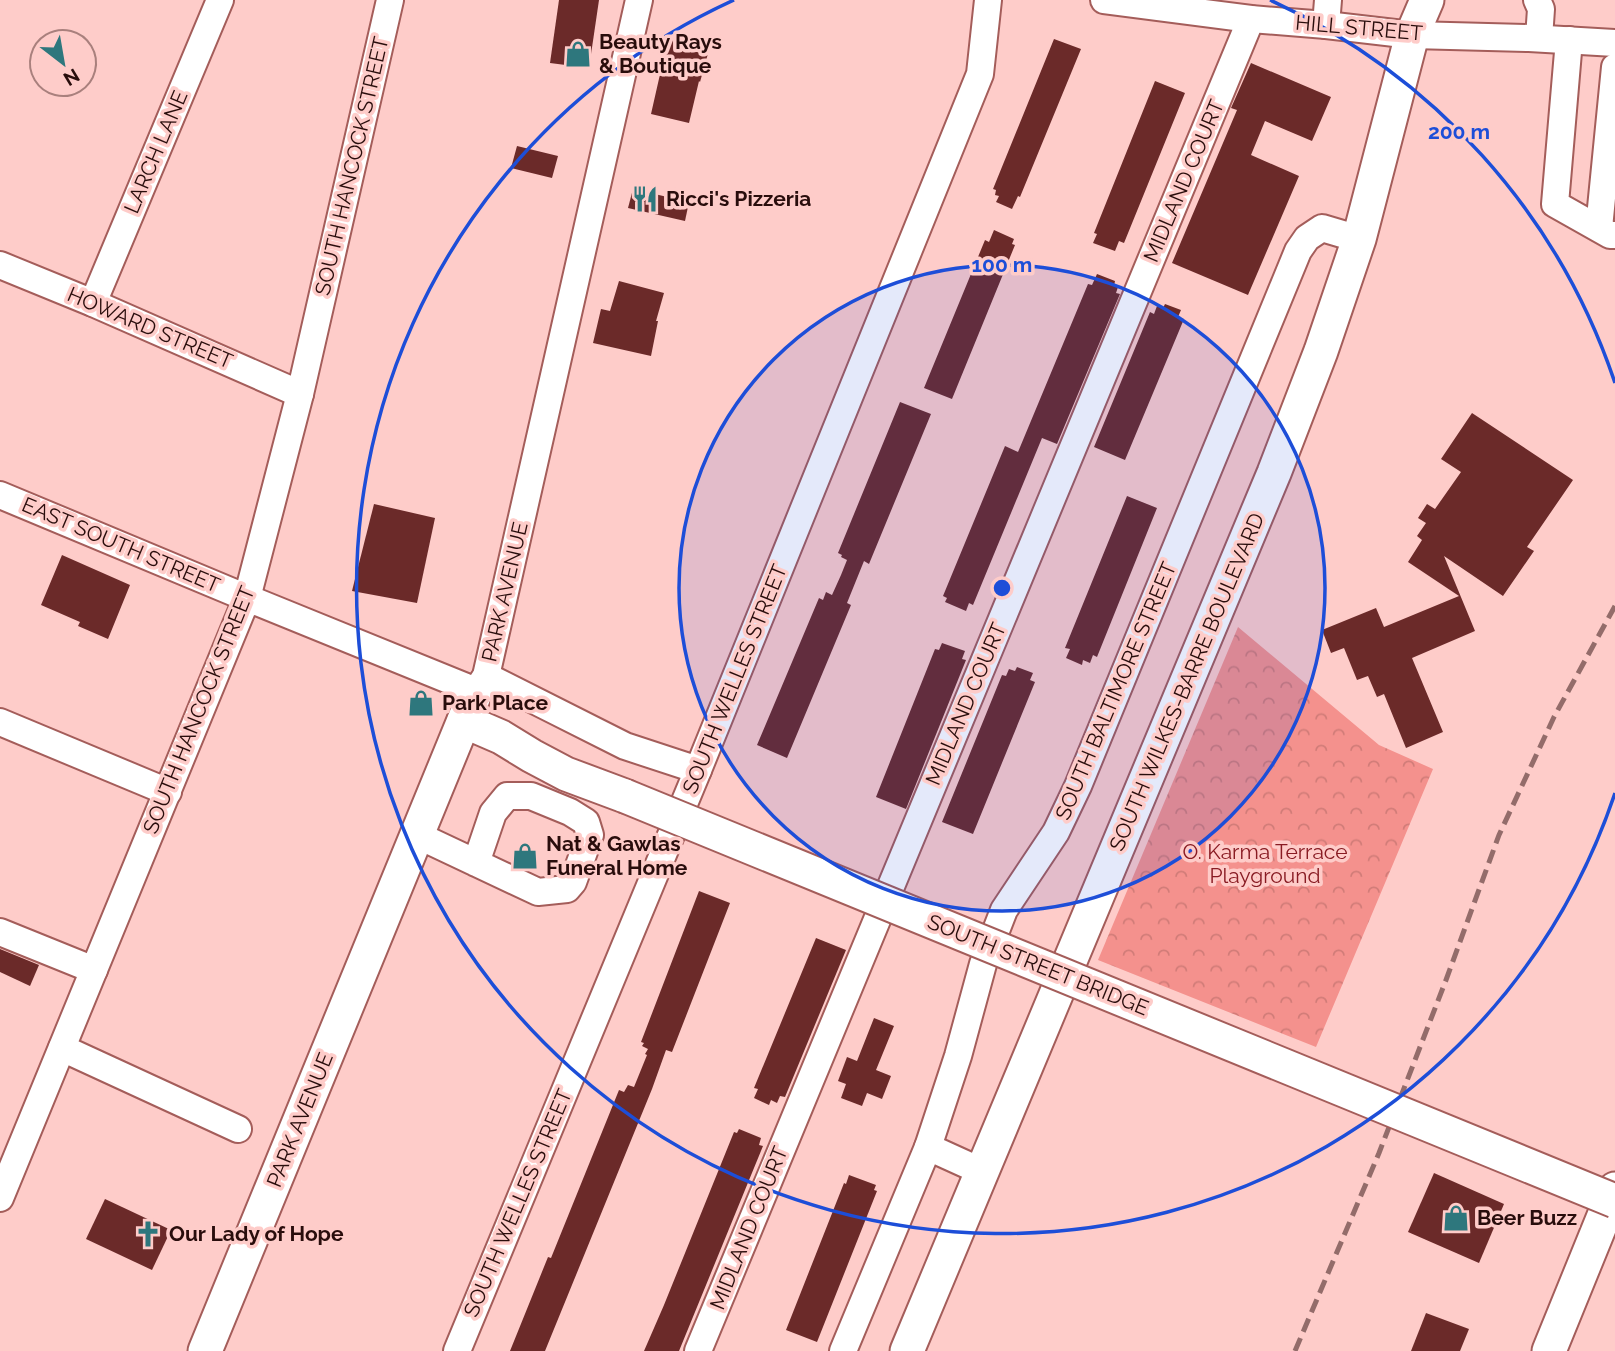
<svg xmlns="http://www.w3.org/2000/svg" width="1615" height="1351" font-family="Raleway,sans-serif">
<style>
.forest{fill:url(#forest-crowns)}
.building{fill:#6b2a29}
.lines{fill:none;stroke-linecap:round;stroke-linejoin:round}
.minor-casing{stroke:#a45d5a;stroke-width:30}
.major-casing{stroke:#a45d5a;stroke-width:37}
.minor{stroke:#fff;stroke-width:26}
.major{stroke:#fff;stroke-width:33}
.rail{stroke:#936c6a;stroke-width:5;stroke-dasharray:14 7;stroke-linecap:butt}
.major-bridge-casing{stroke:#a45d5a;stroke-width:37;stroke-linecap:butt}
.major-bridge{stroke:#fff;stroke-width:33}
.ring{fill:none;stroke:#1d4ed8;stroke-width:3.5}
.labels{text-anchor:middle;stroke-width:7;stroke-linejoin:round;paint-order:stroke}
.street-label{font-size:21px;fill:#290d0c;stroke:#feccc9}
.poi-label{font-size:21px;font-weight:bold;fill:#290d0c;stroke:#feccc9;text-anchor:start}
.park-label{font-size:21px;fill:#891b23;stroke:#feccc9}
.centre{fill:#1d4ed8;stroke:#feccc9;stroke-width:3.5}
.ring-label{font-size:21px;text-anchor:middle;font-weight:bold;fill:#1d4ed8;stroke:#feccc9;stroke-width:7;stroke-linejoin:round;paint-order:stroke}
</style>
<defs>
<pattern id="forest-crowns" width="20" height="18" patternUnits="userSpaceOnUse" patternTransform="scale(1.75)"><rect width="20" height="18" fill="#f4918d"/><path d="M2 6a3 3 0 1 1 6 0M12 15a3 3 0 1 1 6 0" fill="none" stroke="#d17c78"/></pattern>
</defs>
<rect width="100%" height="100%" fill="#feccc9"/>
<polygon class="forest" points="1238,627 1379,745 1433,769 1316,1047 1098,960"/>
<g class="building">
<polygon points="559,0 599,0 589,68 550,63"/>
<polygon points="668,39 709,50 700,82 699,81 689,123 651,114"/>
<polygon points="1054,39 1081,49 1020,197 1018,196 1012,209 996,202 999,196 995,195 996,190 993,189"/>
<polygon points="1251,63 1331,97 1312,141 1265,121 1251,155 1299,176 1248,295 1172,263 1237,110 1231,108"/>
<polygon points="1155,81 1185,93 1124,243 1119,241 1115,251 1093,243 1097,234 1094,233"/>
<polygon points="517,146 558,156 552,178 511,168"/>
<polygon points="633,189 689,202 685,221 628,208"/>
<polygon points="994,230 1014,239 1012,244 1015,245 952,399 924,388 985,240 989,242"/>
<polygon points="1097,274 1115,281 1114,286 1118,287 1116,293 1120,294 1057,444 1042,438 973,605 969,603 966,611 945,602 947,598 943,596 1005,446 1018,452 1088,284 1092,285"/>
<polygon points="619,281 664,293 656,321 658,321 651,356 593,343 601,309 610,311"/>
<polygon points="1165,304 1181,310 1178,317 1184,319 1125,460 1094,447 1150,312 1154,314 1157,306 1163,308"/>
<polygon points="900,402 931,414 869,564 864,561 847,603 851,605 787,758 757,745 819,598 823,600 826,592 832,595 841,575 847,560 841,557 842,555 838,553"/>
<polygon points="1472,413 1573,480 1527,547 1534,551 1503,596 1444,556 1475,631 1412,658 1443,732 1406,748 1384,694 1377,697 1368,676 1357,680 1344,648 1331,653 1322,630 1376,608 1384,627 1459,596 1408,562 1422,540 1417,536 1426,523 1418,518 1427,504 1435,509 1461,472 1441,459"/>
<polygon points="1127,496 1157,508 1097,657 1093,655 1090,663 1083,660 1082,665 1066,658 1070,649 1065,648"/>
<polygon points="374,504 435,518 417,603 352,591"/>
<polygon points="62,555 130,585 108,639 78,626 80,622 41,605"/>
<polygon points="942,643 965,651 962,659 966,660 906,809 876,797 935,649 939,650"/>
<polygon points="1017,667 1033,673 1030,680 1035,682 973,834 942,822 1002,675 1006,676 1009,669 1015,671"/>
<polygon points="699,891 730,903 672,1052 666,1050 652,1089 545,1351 510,1351 548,1257 551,1258 619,1090 624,1092 628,1085 634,1087 647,1055 645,1054 648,1049 642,1046 644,1043 641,1042"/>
<polygon points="816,938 846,950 785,1097 780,1096 777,1103 771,1100 769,1105 754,1098 758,1089 754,1088"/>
<polygon points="0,949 39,965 30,986 0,972"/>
<polygon points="874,1018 894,1026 876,1070 891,1076 882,1099 867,1093 862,1106 841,1098 846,1084 838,1081 847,1057 857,1061"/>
<polygon points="739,1129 761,1138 759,1145 763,1146 679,1351 644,1351 664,1305 734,1132 737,1133"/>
<polygon points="1434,1173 1504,1204 1479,1263 1408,1232"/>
<polygon points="849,1175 876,1185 874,1190 877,1191 817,1342 786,1330 844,1183 846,1184"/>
<polygon points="105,1199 171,1230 152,1270 86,1239"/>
<polygon points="1426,1313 1469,1329 1460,1351 1411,1351"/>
</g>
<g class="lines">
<g class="minor-casing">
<g id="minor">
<polyline points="1104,0 1251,19 1326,25 1412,35 1529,38 1615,43"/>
<polyline points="1537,0 1541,9 1539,38"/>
<polyline points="1326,25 1328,0"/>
<polyline points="1569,40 1555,204 1610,235 1615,235"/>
<polyline points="1599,228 1615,67"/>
<polyline points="0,265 93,303 300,394"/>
<polyline points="93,303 220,0"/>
<polyline points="0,495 247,598 476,691 486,676 639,0"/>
<polyline points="486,676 625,746 698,770"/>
<polyline points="0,722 168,792"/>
<polyline points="417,835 538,892 567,889 573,882 590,835 586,822 570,812 531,796 507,796 493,813 476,863"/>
<polyline points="0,932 94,970"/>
<polyline points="62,1048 238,1129"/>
<polyline points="928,1147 983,1172"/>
<polyline points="0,1198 247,598 300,394 390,0"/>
<polyline points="457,1351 698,770 980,74 988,0"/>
<polyline points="698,1351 1251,19"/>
<polyline points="843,1351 928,1147 958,1056 983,964 1004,910 1056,832 1078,786 1298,251 1307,238 1322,228 1359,239"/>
</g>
</g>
<g class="major-casing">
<g id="major">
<polyline points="464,721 501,737 532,756 566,774 625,796"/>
<polyline points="205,1351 476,691"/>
<polyline points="907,1351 1274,473 1321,351 1359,239 1412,35 1427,0"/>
<polyline points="1549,1351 1615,1189"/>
</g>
</g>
<use href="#minor" class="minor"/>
<use href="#major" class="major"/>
<polyline class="rail" points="1295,1351 1379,1153 1446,980 1499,835 1554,717 1615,606"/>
<g class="major-bridge-casing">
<polyline id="major-bridge" points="625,796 1615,1201"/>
</g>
<use href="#major-bridge" class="major-bridge"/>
</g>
<circle cx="1002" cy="588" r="323" fill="#1d4ed8" fill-opacity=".12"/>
<g class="ring">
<circle cx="1002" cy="588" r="323"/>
<path d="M1615 793A646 646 0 1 1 734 0M1270 0A646 646 0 0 1 1615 383"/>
</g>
<defs>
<g id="shop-bare" transform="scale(2.1)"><path d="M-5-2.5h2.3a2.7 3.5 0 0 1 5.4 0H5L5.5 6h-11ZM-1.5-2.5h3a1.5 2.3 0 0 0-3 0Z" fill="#2e777d" stroke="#feccc9" stroke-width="2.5" paint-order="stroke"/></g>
<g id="restaurant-bare" transform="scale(2.1)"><path d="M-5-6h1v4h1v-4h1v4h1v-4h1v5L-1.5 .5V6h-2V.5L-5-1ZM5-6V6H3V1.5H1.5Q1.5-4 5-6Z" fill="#2e777d" stroke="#feccc9" stroke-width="2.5" paint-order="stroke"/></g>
<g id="church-bare" transform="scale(2.1)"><path d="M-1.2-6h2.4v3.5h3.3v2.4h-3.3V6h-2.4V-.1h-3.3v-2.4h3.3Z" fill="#2e777d" stroke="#feccc9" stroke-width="2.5" paint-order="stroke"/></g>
</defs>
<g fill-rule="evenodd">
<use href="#shop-bare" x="578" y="54"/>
<use href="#restaurant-bare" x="645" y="199"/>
<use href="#shop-bare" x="421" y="703"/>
<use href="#shop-bare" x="525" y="856"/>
<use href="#shop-bare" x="1456" y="1218"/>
<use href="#church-bare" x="148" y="1234"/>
</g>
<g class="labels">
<g class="street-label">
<text transform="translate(1359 28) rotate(5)" y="7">HILL STREET</text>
<text transform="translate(156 152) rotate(-67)" y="7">LARCH LANE</text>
<text transform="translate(352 166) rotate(-77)" y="7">SOUTH HANCOCK STREET</text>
<text transform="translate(1184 181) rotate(-67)" y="7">MIDLAND COURT</text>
<text transform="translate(150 328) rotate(23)" y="7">HOWARD STREET</text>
<text transform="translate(121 545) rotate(23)" y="7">EAST SOUTH STREET</text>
<text transform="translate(505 592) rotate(-77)" y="7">PARK AVENUE</text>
<text transform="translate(735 679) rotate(-68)" y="7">SOUTH WELLES STREET</text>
<text transform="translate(1187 682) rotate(-67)" y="7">SOUTH WILKES-BARRE BOULEVARD</text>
<text transform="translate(1116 691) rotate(-67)" y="7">SOUTH BALTIMORE STREET</text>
<text transform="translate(966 704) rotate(-67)" y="7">MIDLAND COURT</text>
<text transform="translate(199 710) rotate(-68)" y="7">SOUTH HANCOCK STREET</text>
<text transform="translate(1038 965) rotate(22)" y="7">SOUTH STREET BRIDGE</text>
<text transform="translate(300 1120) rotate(-68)" y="7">PARK AVENUE</text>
<text transform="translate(518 1203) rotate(-67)" y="7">SOUTH WELLES STREET</text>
<text transform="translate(749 1228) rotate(-68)" y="7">MIDLAND COURT</text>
</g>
<g class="poi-label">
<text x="599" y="49">Beauty Rays<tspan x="599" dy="24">&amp; Boutique</tspan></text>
<text x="666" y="206">Ricci's Pizzeria</text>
<text x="442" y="710">Park Place</text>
<text x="546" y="851">Nat &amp; Gawlas<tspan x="546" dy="24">Funeral Home</tspan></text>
<text x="1477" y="1225">Beer Buzz</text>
<text x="169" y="1241">Our Lady of Hope</text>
</g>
<g class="park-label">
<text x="1265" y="859">O. Karma Terrace<tspan x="1265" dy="24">Playground</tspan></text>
</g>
</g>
<circle cx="1002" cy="588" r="10" class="centre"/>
<g class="ring-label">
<text x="1459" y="139">200 m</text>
<text x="1002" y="272">100 m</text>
</g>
<g transform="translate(63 63) rotate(149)"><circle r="33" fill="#feccc9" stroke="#a9807d" stroke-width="2"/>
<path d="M0-5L12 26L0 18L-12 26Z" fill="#2e777d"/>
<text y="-10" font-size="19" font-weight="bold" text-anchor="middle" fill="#290d0c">N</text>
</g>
</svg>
